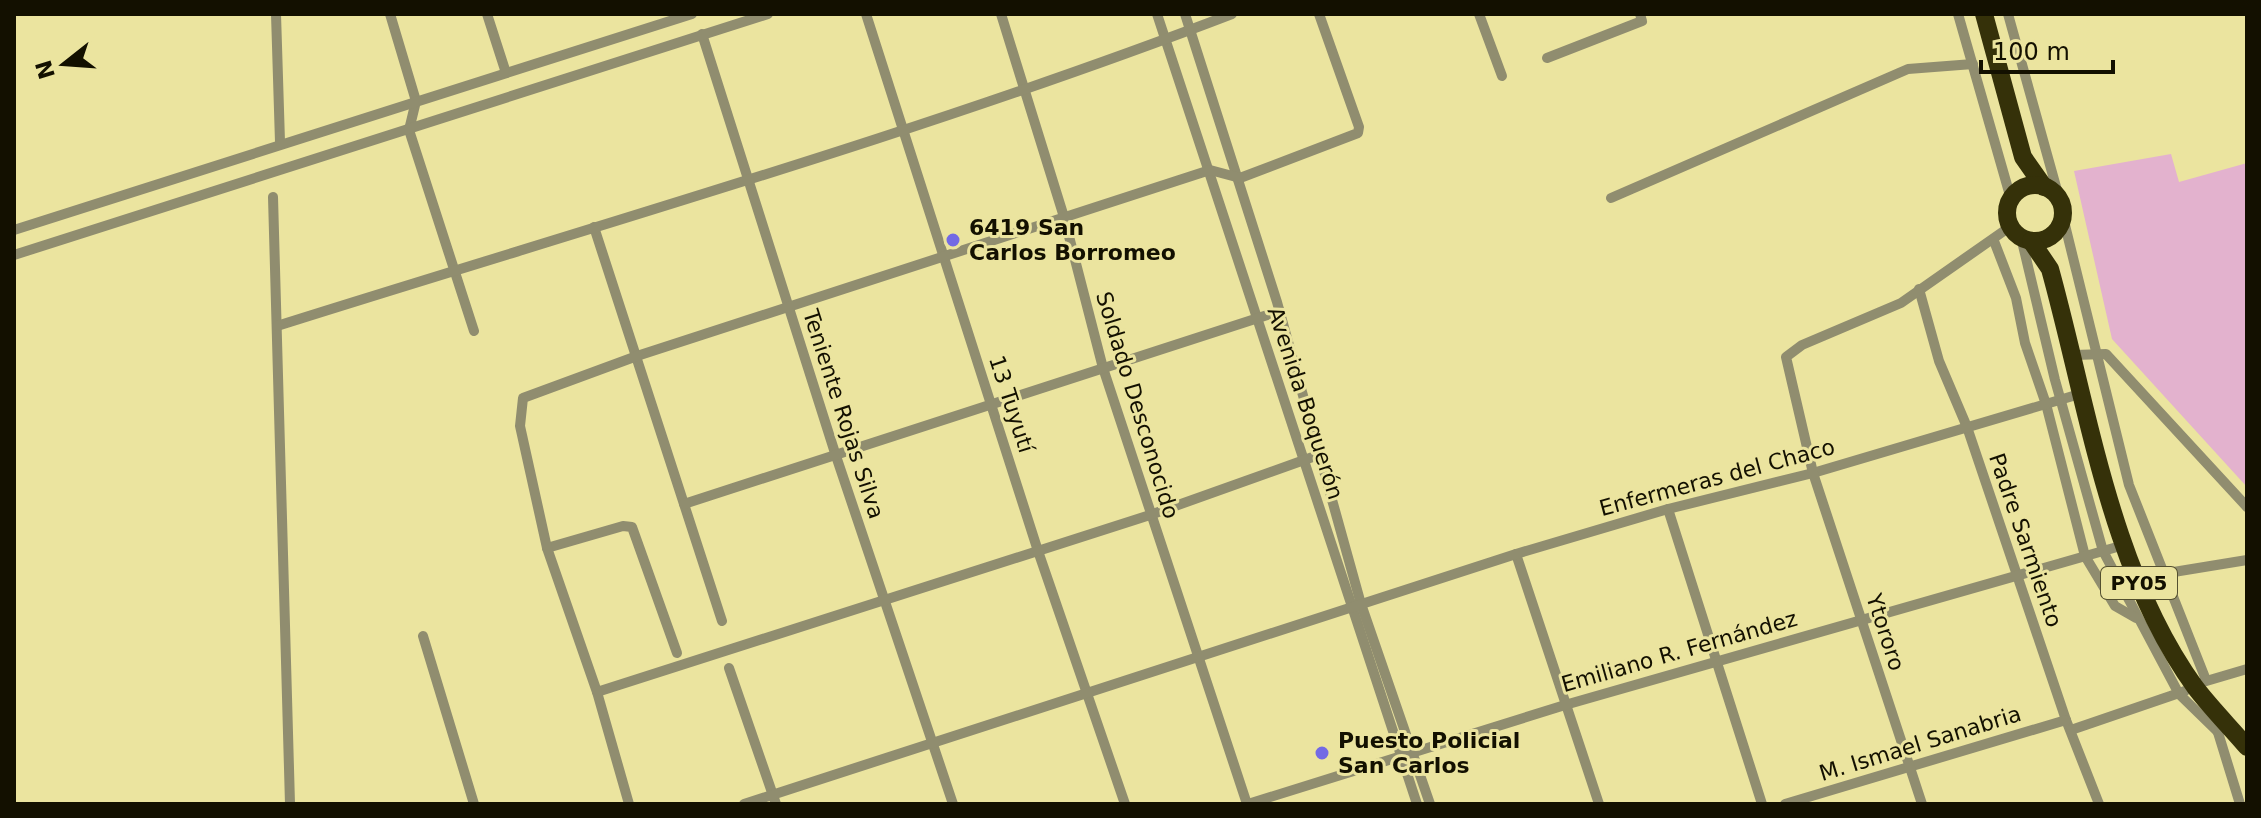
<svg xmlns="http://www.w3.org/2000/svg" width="2261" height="818" font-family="'DejaVu Sans',sans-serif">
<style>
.green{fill:#e3b2ce}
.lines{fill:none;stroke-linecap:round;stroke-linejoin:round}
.street{stroke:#908d6f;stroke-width:10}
.highway{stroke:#353109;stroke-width:18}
.poi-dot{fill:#736ae4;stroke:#ebe49f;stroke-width:3}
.labels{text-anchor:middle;stroke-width:6;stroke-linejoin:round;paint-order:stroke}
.shield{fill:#ebe49f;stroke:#545030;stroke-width:2}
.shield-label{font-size:20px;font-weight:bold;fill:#131000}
.poi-label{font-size:22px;font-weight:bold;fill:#131000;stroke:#ebe49f;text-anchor:start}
.street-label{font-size:22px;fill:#131000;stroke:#ebe49f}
</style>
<rect width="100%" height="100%" fill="#ebe49f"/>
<polygon class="green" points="2171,154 2179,182 2247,163 2247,487 2112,339 2074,171"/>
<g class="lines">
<g class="street">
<polyline points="276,14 280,142"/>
<polyline points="390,14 416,101 409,130 474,331"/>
<polyline points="487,14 506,73"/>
<polyline points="866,14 1038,551 1125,804"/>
<polyline points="1001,14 1064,217 1103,368 1247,804"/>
<polyline points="1157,14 1417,804"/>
<polyline points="1185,14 1277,302 1361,604 1430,804"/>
<polyline points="1479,14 1502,76"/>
<polyline points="1958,14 2011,199"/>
<polyline points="2008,14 2060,201"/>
<polyline points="702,34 835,453 953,804"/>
<polyline points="1547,58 1642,21 1640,14"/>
<polyline points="273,197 290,804"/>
<polyline points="1611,198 1908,69 1973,64"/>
<polyline points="2063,217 2129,485 2206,680"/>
<polyline points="594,227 722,621"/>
<polyline points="14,230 692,14"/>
<polyline points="2021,237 2055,380 2103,551 2179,694 2218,732"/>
<polyline points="1994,241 2016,298 2025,343 2046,404 2085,556 2115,606 2136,618"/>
<polyline points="14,255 768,14"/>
<polyline points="1919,289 1939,361 1967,427 2066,720 2099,804"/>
<path d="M277,326C597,225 919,134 1232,14"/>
<polyline points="2074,355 2106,354 2247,507"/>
<polyline points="684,504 1280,311"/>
<polyline points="1668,509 1762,804"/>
<polyline points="547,548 623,526 632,527 677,653"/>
<polyline points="1516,554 1599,804"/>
<polyline points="2137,578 2247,560"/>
<polyline points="423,636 474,804"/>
<polyline points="729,668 776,804"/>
<polyline points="2203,682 2247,669"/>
<polyline points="597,692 1150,515 1321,454"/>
<polyline points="2216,726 2240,804"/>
<polyline points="2071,730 2185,691"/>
<polyline points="629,804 597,692 547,548 520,426 523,398 637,356 1210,170 1240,178 1358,133 1359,127 1319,14"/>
<polyline points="744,804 1516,554 1668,509 1813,473 2083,393"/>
<polyline points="1248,804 1565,705 2124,545"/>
<polyline points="1785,804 2066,720"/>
<polyline points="1922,804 1813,473 1786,357 1802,345 1901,303 2011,226"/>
</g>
<g class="highway">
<polyline points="1984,14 2023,157 2044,187"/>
<circle cx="2035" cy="213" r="28"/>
<path d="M2031,241L2050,269C2088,406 2110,570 2195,687C2211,708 2230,727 2247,747"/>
</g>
</g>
<g class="poi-dot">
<circle cx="953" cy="240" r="8"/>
<circle cx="1322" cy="753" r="8"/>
</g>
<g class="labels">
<rect class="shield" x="2101" y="567" width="76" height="32" rx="6"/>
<g class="shield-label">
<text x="2139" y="590">PY05</text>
</g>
<g class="poi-label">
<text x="969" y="235">6419 San<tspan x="969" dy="25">Carlos Borromeo</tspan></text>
<text x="1338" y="748">Puesto Policial<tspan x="1338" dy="25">San Carlos</tspan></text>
</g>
<g class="street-label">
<text transform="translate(1306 403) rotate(72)" y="8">Avenida Boquerón</text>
<text transform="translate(1012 404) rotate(72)" y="8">13 Tuyutí</text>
<text transform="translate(1138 405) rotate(73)" y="8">Soldado Desconocido</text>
<text transform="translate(844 414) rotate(72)" y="8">Teniente Rojas Silva</text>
<text transform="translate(1717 477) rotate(-15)" y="8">Enfermeras del Chaco</text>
<text transform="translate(2026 540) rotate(71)" y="8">Padre Sarmiento</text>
<text transform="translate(1886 632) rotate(72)" y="8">Ytororo</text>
<text transform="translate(1679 651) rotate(-16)" y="8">Emiliano R. Fernández</text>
<text transform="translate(1920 743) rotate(-17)" y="8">M. Ismael Sanabria</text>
</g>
</g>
<rect width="2261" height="818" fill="none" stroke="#131000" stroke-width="32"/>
<g transform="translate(64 64) rotate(253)" stroke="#ebe49f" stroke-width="6" paint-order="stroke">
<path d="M0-6L14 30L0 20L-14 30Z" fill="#131000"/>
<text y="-12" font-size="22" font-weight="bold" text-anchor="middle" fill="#131000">N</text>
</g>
<path d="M1981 60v12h132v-12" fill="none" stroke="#131000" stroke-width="4"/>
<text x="1993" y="60" font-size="24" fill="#131000" stroke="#ebe49f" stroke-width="6" paint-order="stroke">100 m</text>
</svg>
